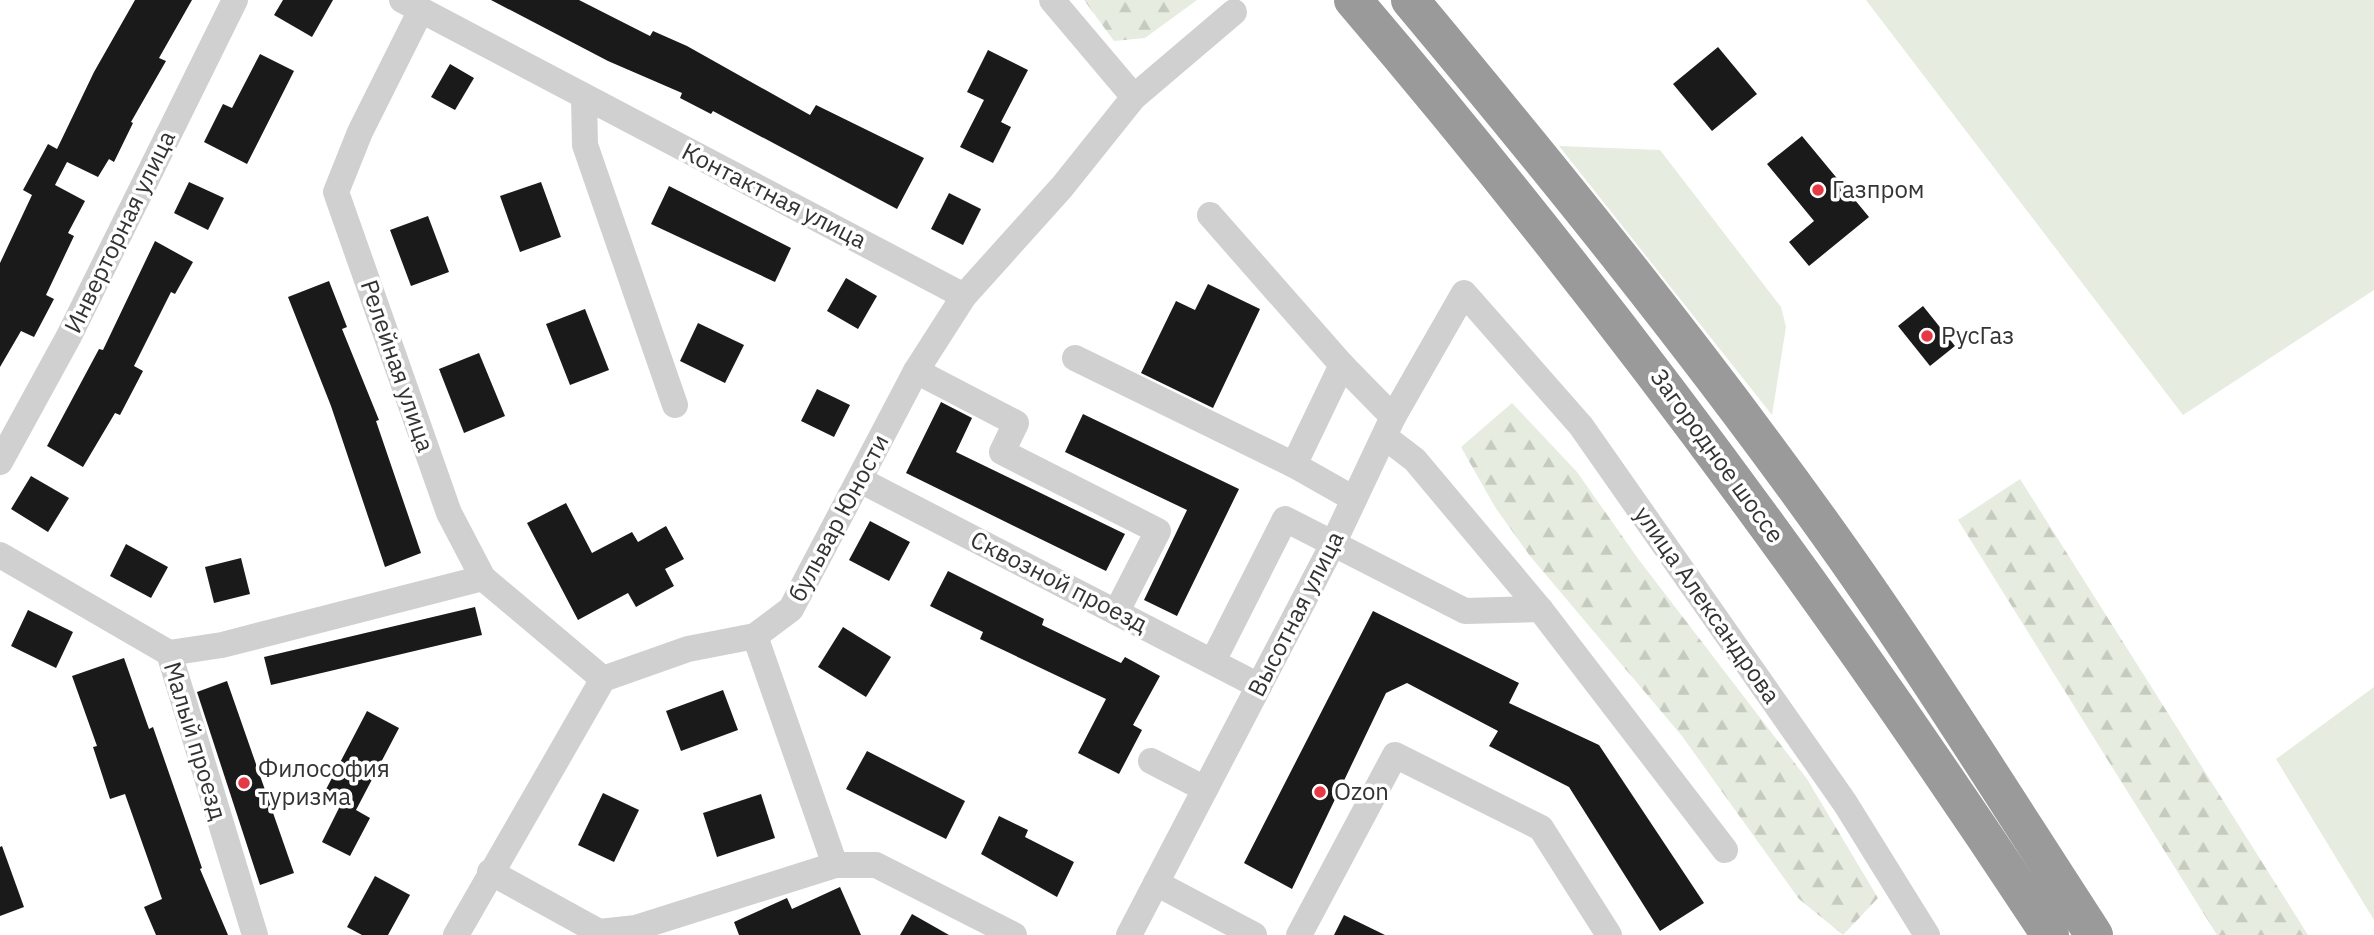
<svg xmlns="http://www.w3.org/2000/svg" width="2374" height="935" font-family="'IBM Plex Sans',sans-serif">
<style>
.green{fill:#e6ecdf}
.forest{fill:url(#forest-firs)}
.building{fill:#1a1a1a}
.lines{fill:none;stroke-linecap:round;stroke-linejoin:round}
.minor{stroke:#d0d0d0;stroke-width:26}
.highway{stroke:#9a9a9a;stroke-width:38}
.poi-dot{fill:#e63946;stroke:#fff;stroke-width:2.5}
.labels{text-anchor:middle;stroke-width:7;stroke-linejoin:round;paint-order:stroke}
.poi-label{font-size:24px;fill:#333;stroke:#fff;text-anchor:start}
.street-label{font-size:24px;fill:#333;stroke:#fff}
</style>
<defs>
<pattern id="forest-firs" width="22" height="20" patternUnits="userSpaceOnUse" patternTransform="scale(1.75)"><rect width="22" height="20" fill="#e6ecdf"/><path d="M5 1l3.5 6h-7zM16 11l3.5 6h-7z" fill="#c6cbc0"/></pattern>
</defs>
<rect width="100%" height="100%" fill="#fff"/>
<g class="green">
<polygon points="1866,0 2374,0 2374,290 2183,415"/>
<polygon points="1559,146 1660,150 1781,307 1786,327 1772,415"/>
<polygon points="2374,687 2374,920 2276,759"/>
</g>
<g class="forest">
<polygon points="1084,0 1197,0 1145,38 1114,41"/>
<polygon points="1512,403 1577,472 1639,560 1807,779 1878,898 1843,935 1799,899 1682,736 1530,556 1495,507 1461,447"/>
<polygon points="2020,479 2308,935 2217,935 1958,520"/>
</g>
<g class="building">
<polygon points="135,0 192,0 159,58 166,61 131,122 133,123 114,162 109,159 98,177 67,162 55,185 85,201 68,233 74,236 46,295 54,299 34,337 21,331 0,367 0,263 32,195 23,190 48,144 57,149 94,72"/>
<polygon points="283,0 333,0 312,37 274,15"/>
<polygon points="491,0 579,0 650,36 653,31 687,46 810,115 816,105 924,158 897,209 713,111 711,114 680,98 682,93 608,61"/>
<polygon points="1718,47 1757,94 1712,131 1673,84"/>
<polygon points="988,50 1028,70 1001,122 1011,127 993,163 960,147 984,100 967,92"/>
<polygon points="260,54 294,71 247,164 204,142 223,104 232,108"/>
<polygon points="450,64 474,78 455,110 431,97"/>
<polygon points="1802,136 1869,217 1809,266 1789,242 1814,221 1767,164"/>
<polygon points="189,182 224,198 208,230 174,213"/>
<polygon points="541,182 561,237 520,252 500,196"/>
<polygon points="669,186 791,248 775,282 651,224"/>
<polygon points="949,193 981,209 963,245 931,229"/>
<polygon points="428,216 449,272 411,286 390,230"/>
<polygon points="155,241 193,262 175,294 171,292 134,366 143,371 120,415 115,413 83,467 47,446 99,349 103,350"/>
<polygon points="846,278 877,296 858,329 827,311"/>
<polygon points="329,281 347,327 342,329 379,420 376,421 421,553 385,567 331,406 288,297"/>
<polygon points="1208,284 1260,309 1213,408 1141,373 1176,301 1195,310"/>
<polygon points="1923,306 1955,346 1930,366 1898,326"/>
<polygon points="585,309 609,370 570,385 546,324"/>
<polygon points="698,323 744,345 725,383 680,361"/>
<polygon points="479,353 505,416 464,433 439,369"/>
<polygon points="817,389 850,405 834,437 801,421"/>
<polygon points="941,402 972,418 956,452 1125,534 1106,571 906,473"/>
<polygon points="1083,414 1239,489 1177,616 1144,600 1187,510 1065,452"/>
<polygon points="31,476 69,498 48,532 11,509"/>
<polygon points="566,503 592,553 632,532 638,542 666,526 684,559 665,569 674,586 636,607 628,593 578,620 527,523"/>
<polygon points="870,521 910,542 889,581 849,560"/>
<polygon points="126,544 168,567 151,598 110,576"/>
<polygon points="241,558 250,594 214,603 205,567"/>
<polygon points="948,571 1044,619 1042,625 1121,663 1125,657 1160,676 1133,725 1142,730 1119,774 1078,753 1106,699 980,639 983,632 930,606"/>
<polygon points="475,607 482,635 271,685 264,657"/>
<polygon points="28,610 73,632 56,668 11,646"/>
<polygon points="1373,611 1519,683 1509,703 1599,745 1704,903 1660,931 1569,787 1489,746 1498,731 1407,683 1386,693 1292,889 1244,863"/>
<polygon points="843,627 891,657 866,697 818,667"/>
<polygon points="124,658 149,729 153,727 202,868 200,869 228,935 156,935 144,907 162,899 125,794 110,799 93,747 97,746 72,676"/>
<polygon points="227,681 294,873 260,885 197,692"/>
<polygon points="723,690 738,730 681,751 666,711"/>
<polygon points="367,711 399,728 356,810 370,818 350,856 322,842 340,806 322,797"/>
<polygon points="867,751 965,801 946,839 846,789"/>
<polygon points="603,793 639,810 614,862 578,845"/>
<polygon points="761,794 775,838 717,857 703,813"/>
<polygon points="999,816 1028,830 1025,837 1074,862 1057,897 981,854"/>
<polygon points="2,846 24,907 0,916 0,847"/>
<polygon points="375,876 410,895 388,935 362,935 347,927"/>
<polygon points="840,887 861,935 739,935 734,922 787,898 792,909"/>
<polygon points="912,914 949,935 900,935"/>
<polygon points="1344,915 1385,935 1334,935"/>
</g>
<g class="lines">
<g class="minor">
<polyline points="402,0 964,296"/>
<polyline points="1052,0 1134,97"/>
<polyline points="421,10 360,132 336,192 449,513 483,578 603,679"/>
<polyline points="584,97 585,145 675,405"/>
<polyline points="1210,215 1342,365 1393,417"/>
<polyline points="1075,358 1294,465"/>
<polyline points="1342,365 1294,465 1354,499"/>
<polyline points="916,371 1016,423 1002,452 1158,531 1117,611"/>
<polyline points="1385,437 1415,460 1540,609 1725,850"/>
<polyline points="0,462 69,336 235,0"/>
<polyline points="860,480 1259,686"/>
<polyline points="0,555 169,653 255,935"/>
<polyline points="755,636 835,865"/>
<polyline points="169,653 222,645 483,578"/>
<polyline points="1213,661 1285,519 1465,611 1540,609"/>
<polyline points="1151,761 1205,789"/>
<polyline points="490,872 599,932 636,928 835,865 876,865 1014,935"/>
<polyline points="1156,883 1254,935"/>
<polyline points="456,935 603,679 688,649 755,636 791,609 916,371 964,296 1062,187 1134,97 1234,12"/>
<polyline points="1129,935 1333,544 1393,417 1464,293 1581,426 1845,803 1927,935"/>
<polyline points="1299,935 1395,755 1541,828 1609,935"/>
</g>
<g class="highway">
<path d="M1353,0C1606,296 1836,609 2050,935"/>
<path d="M1410,0C1557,176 1701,354 1834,541C1925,669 2008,803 2094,935"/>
</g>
</g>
<g class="poi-dot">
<circle cx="1818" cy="190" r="7"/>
<circle cx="1927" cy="336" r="7"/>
<circle cx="244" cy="783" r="7"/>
<circle cx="1320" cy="792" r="7"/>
</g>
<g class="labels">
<g class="poi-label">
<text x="1832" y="198">Газпром</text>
<text x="1941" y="344">РусГаз</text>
<text x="258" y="777">Философия<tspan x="258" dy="28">туризма</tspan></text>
<text x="1334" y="800">Ozon</text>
</g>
<g class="street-label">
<text transform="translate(774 196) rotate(27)" y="8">Контактная улица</text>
<text transform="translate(120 232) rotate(-64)" y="8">Инверторная улица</text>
<text transform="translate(397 366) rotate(71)" y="8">Релейная улица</text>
<text transform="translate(1717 456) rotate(54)" y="8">Загородное шоссе</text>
<text transform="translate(839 518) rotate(-62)" y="8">бульвар Юности</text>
<text transform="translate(1059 582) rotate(27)" y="8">Сквозной проезд</text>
<text transform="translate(1707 605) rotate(55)" y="8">улица Александрова</text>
<text transform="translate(1296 614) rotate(-63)" y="8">Высотная улица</text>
<text transform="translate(195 741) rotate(73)" y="8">Малый проезд</text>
</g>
</g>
</svg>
